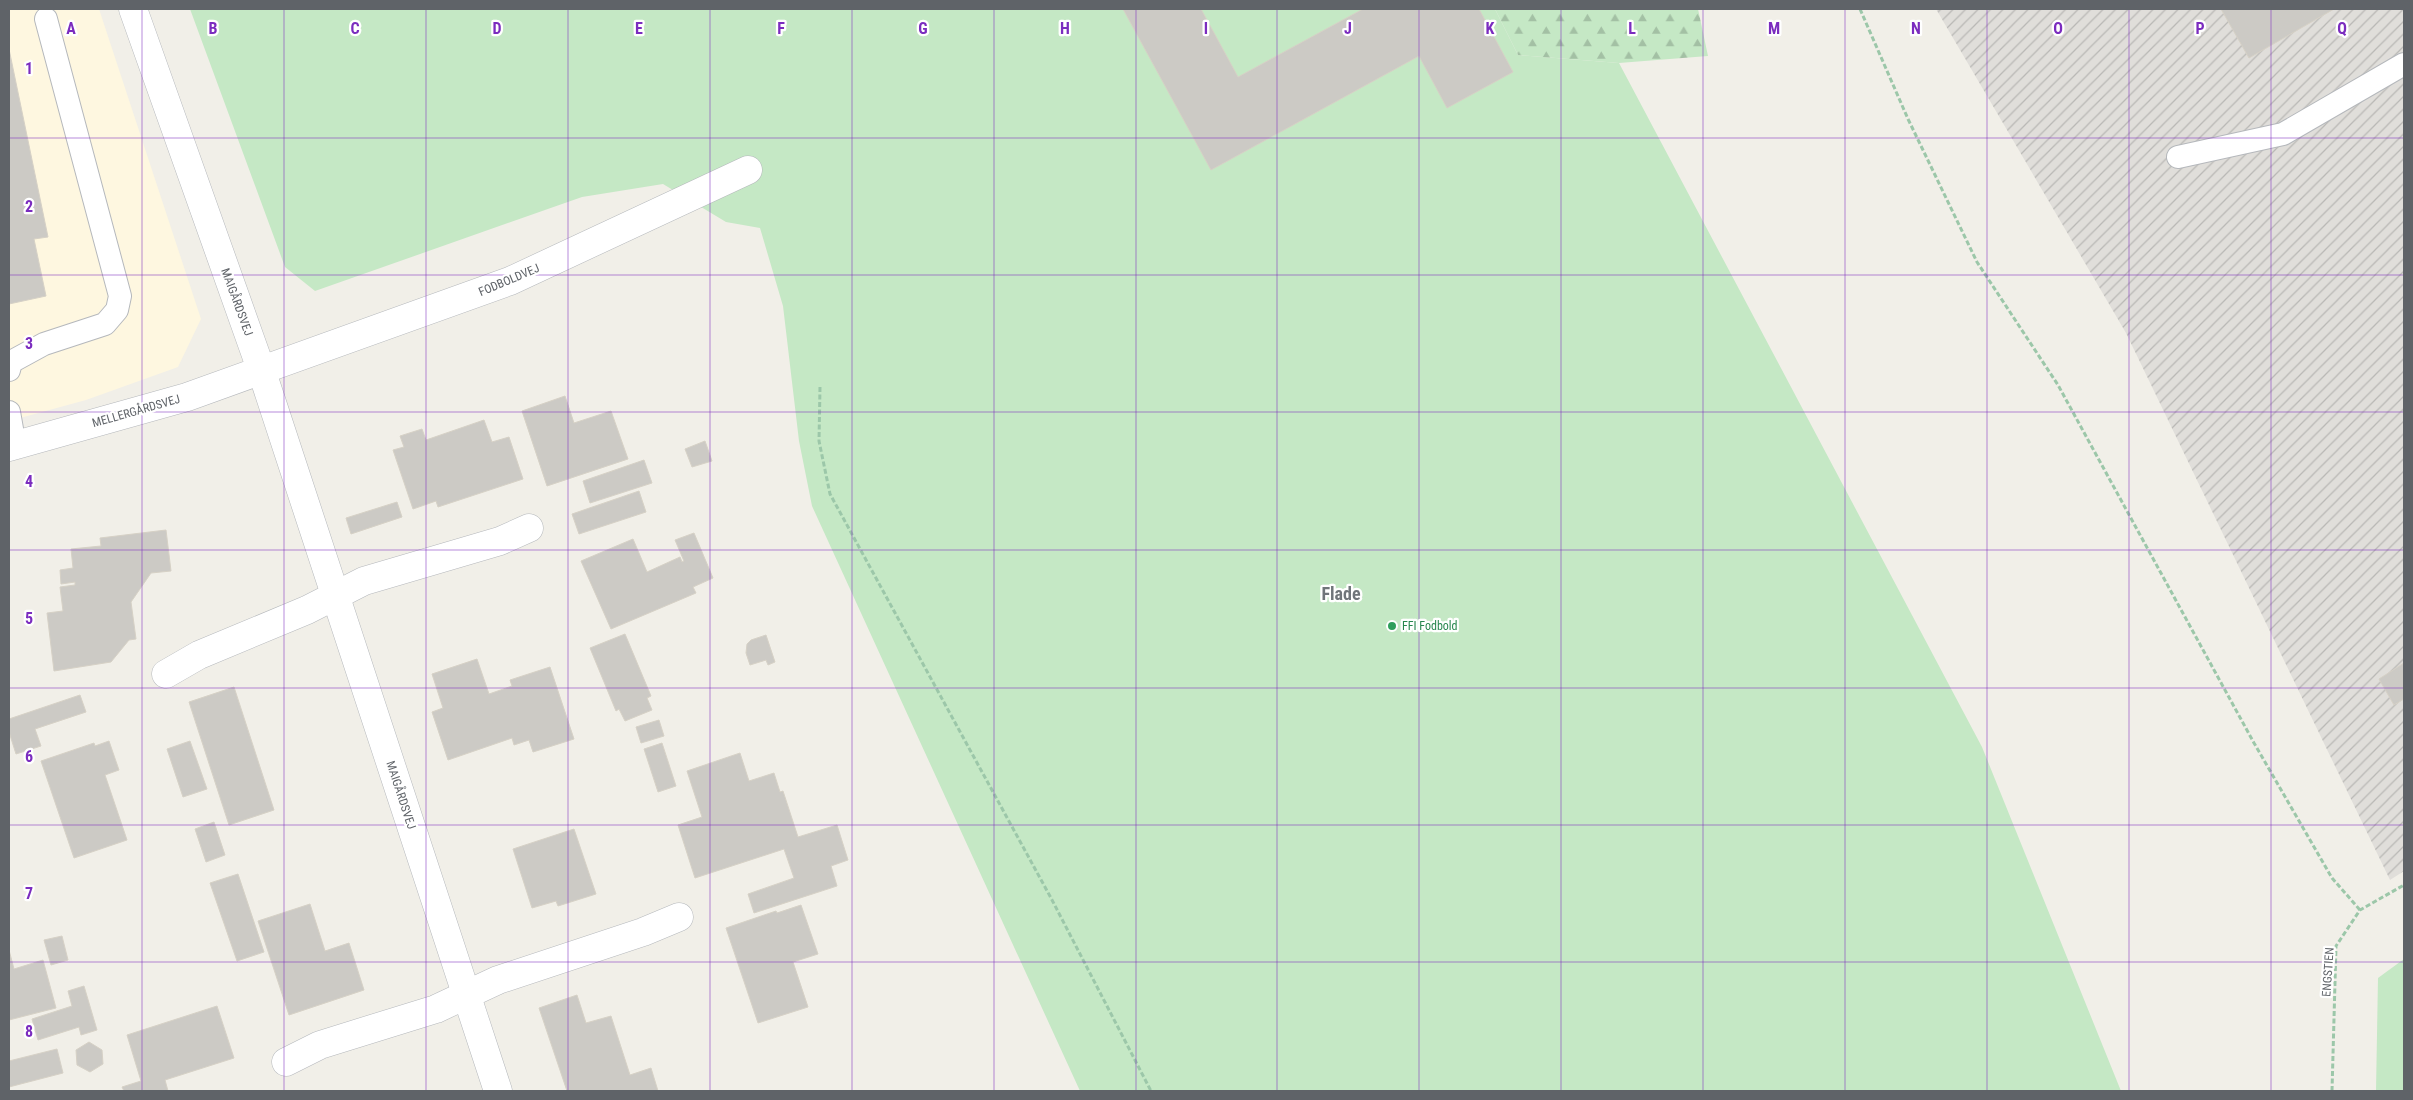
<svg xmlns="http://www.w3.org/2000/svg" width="2413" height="1100" font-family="'Roboto Condensed',sans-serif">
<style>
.commercial{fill:#fef7e0}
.industrial{fill:url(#industrial-furrows)}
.grass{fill:#c5e8c5}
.forest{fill:url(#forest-firs)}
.building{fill:#cccac5;stroke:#d6d1c6}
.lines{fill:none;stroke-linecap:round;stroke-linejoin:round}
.service-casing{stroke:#b5b8bc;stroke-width:24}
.minor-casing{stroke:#b5b8bc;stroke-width:29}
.path{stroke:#9cc7a9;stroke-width:3;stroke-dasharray:5 2.5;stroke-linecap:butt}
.service{stroke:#fff;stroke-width:22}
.minor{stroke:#fff;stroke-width:28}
.grid{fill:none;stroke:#7b2cbf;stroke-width:1;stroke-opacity:0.55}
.leisure-dot{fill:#2e9e5b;stroke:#fff;stroke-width:2}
.labels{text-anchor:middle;stroke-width:4.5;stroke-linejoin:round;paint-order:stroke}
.street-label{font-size:12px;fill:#5f6368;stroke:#fff}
.leisure-label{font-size:12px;fill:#27864d;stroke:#fff;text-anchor:start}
.district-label{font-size:18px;font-weight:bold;fill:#70757a;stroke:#fff}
.grid-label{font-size:16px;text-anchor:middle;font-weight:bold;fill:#7b2cbf;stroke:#fff;stroke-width:4.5;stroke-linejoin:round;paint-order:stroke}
</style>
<defs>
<pattern id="industrial-furrows" width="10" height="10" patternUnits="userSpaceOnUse" patternTransform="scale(1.25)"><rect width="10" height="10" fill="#e0deda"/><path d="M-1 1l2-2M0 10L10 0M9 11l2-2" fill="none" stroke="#b9b8b5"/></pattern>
<pattern id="forest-firs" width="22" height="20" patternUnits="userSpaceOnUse" patternTransform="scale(1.25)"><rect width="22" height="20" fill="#c5e8c5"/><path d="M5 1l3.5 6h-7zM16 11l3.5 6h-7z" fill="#a3c0a4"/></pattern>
</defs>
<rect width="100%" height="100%" fill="#f1efe8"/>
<polygon class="commercial" points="9,9 99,9 201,319 178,367 86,400 9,421"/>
<polygon class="industrial" points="1936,9 2404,9 2404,871 2390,880 2126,333"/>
<g class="grass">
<polygon points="190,9 1495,9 1518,55 1619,63 1982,747 2121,1091 1080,1091 812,506 799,441 783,306 760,228 726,222 663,184 582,197 315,291 285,267"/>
<polygon points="2404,959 2404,1091 2376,1091 2378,978"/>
</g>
<polygon class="forest" points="1495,9 1698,9 1708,56 1619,63 1518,55"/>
<g class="building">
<polygon points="1123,9 1201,9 1238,77 1363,9 1479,9 1513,72 1447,108 1419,56 1211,170"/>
<polygon points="2221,9 2334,9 2249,58"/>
<polygon points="9,49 48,237 34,239 46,296 9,304"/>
<polygon points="565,396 574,423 611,411 628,459 547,486 522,411"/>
<polygon points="484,420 492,442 509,437 523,479 438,507 436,501 413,509 393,450 404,447 400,436 422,429 426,440"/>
<polygon points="705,441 712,461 692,467 685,449"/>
<polygon points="644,460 652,483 590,503 583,481"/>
<polygon points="639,491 646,512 579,534 572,514"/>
<polygon points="397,502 402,517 351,534 346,518"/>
<polygon points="166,530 171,571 151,573 131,602 136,639 129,640 111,662 54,671 47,613 63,611 60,587 75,585 75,582 61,584 60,570 73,568 71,549 101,546 100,538"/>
<polygon points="694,533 713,578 693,587 696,593 611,629 581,561 633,539 647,572 680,557 682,562 684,561 675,540"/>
<polygon points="625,634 651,696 647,698 652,710 625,721 619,709 616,711 590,648"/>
<polygon points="766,635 775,662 768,665 766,660 750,665 746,653 747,644 751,640"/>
<polygon points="477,659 489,694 512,686 510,680 550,667 574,739 533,752 529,740 514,745 512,738 448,760 432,712 443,708 432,674"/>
<polygon points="2404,663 2404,699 2394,705 2379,679"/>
<polygon points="234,687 274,810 229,825 189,702"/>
<polygon points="80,695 86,712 35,729 41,746 16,754 9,732 9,719"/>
<polygon points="659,720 664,736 641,743 636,727"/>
<polygon points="109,741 119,770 105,775 127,840 74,858 41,761 94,743 95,746"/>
<polygon points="190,741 207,789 183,797 167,749"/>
<polygon points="662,743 676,786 658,792 644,749"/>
<polygon points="740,753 749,781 774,773 780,792 783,791 798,837 837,825 848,860 831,866 837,886 754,913 748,894 794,878 784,849 695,878 678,825 702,817 687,771"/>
<polygon points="214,822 225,855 206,862 195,829"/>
<polygon points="574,829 596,894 558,906 556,901 532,908 513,849"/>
<polygon points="238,874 264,952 237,961 210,883"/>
<polygon points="310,904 325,951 349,943 364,990 289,1015 258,921"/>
<polygon points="801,905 818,954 793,962 808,1007 758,1023 726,928 776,911 777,913"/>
<polygon points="62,936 68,960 51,965 44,940"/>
<polygon points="9,950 14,969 43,960 56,1008 9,1020"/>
<polygon points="84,986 97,1030 81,1035 79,1027 38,1040 32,1019 72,1006 68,991"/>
<polygon points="577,995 586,1023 611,1016 630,1075 651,1068 658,1091 567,1091 539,1008"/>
<polygon points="217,1006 234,1058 165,1080 168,1091 124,1091 122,1087 141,1081 127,1035"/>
<polygon points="89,1042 102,1050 103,1064 90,1072 77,1065 76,1050"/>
<polygon points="57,1049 63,1073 9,1087 9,1061"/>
</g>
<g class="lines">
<g class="service-casing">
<g id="service">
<polyline points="2178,157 2283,134 2404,64"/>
<polyline points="9,370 11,362 44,344 105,324 117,310 120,296 46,19"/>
<polyline points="9,412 15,446"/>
</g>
</g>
<g class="minor-casing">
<g id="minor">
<polyline points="133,9 262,372 498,1091"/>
<polyline points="9,447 187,397 510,281 748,170"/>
<polyline points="166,674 199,655 307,610 364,581 500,541 529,528"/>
<polyline points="286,1062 320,1045 436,1009 498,980 643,932 679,917"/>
</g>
</g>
<g class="path">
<polyline points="1860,9 1908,119 1977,262 2058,385 2254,743 2332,878 2360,910"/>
<polyline points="820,387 819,441 830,494 1051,898 1151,1091"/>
<polyline points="2332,1091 2336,946 2360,910 2404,885"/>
</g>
<use href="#service" class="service"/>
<use href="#minor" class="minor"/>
</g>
<path class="grid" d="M142,9V1091M284,9V1091M426,9V1091M568,9V1091M710,9V1091M852,9V1091M994,9V1091M1136,9V1091M1277,9V1091M1419,9V1091M1561,9V1091M1703,9V1091M1845,9V1091M1987,9V1091M2129,9V1091M2271,9V1091M9,138H2404M9,275H2404M9,412H2404M9,550H2404M9,688H2404M9,825H2404M9,962H2404"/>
<circle class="leisure-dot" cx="1392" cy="626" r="5"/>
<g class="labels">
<g class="street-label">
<text transform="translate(509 280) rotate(-23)" y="4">FODBOLDVEJ</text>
<text transform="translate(237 302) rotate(70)" y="4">MAIGÅRDSVEJ</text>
<text transform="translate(136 411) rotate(-16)" y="4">MELLERGÅRDSVEJ</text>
<text transform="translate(401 795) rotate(72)" y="4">MAIGÅRDSVEJ</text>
<text transform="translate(2328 972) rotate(-86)" y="4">ENGSTIEN</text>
</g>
<g class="leisure-label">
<text x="1402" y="630">FFI Fodbold</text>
</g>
<g class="district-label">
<text x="1341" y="600">Flade</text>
</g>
</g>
<g class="grid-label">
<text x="71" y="34">A</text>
<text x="213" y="34">B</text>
<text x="355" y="34">C</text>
<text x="497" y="34">D</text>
<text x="639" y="34">E</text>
<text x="781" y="34">F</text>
<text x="923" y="34">G</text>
<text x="1065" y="34">H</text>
<text x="1206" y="34">I</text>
<text x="1348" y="34">J</text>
<text x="1490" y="34">K</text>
<text x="1632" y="34">L</text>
<text x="1774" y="34">M</text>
<text x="1916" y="34">N</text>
<text x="2058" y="34">O</text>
<text x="2200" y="34">P</text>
<text x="2342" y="34">Q</text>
<text x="29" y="74">1</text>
<text x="29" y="212">2</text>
<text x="29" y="349">3</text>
<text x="29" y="487">4</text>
<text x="29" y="624">5</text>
<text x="29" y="762">6</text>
<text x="29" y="899">7</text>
<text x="29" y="1037">8</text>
</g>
<rect width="2413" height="1100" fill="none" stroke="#5f6368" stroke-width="20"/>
</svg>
